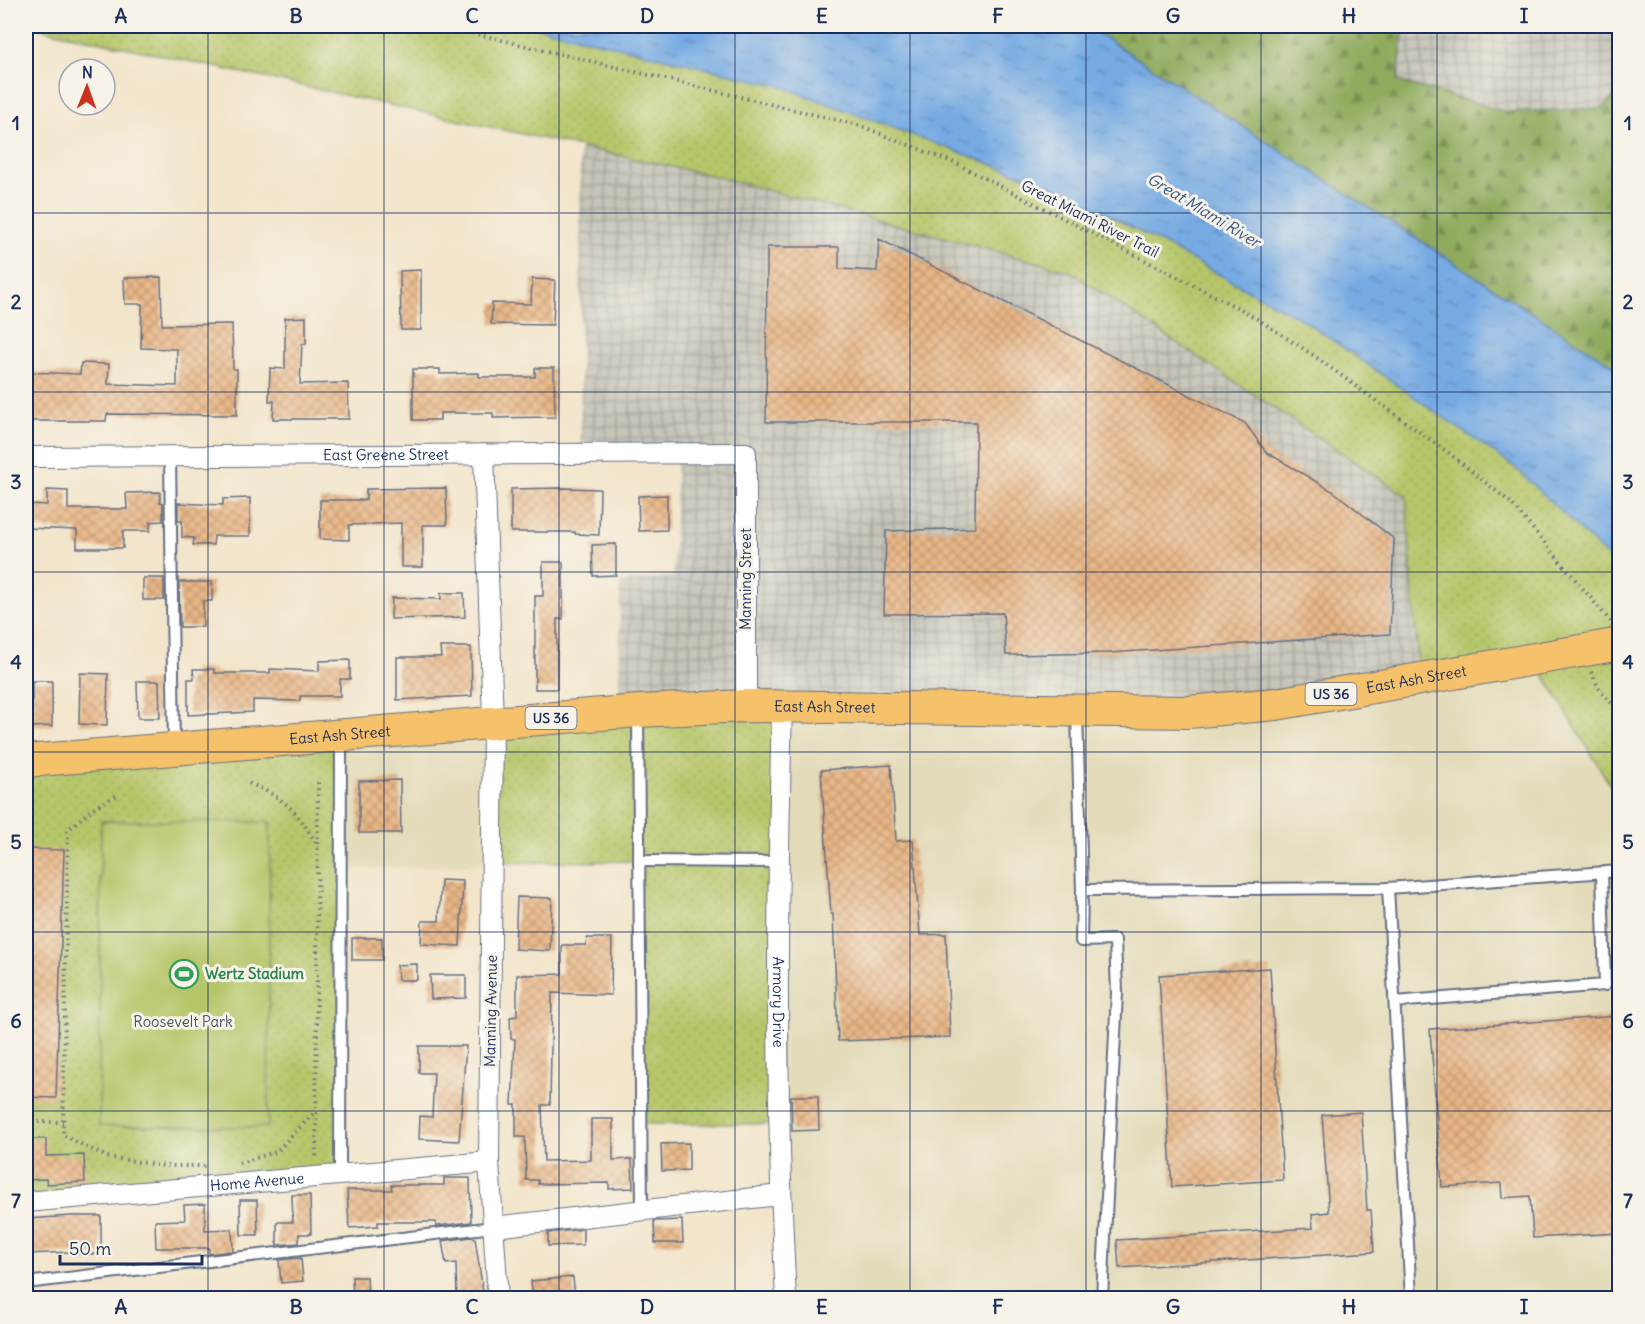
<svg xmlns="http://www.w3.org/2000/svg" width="1645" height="1324" font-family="Delius,sans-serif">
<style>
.built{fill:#e3dbba}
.industrial{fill:url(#industrial-grid)}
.grass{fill:url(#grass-dots);stroke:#687a64;stroke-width:1.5}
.forest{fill:url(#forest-firs);stroke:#566d5e;stroke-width:1.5}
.garden{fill:#b6c669;stroke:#687a64;stroke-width:1.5}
.water{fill:url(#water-ripples);stroke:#486ca0;stroke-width:1.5}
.building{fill:url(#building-cross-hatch)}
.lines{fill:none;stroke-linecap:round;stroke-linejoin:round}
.service-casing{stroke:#666f84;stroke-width:14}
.minor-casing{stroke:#666f84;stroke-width:22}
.primary-casing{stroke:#666f84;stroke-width:34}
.path{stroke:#666f84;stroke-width:4;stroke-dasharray:1.5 4.5;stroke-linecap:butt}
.service{stroke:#fff;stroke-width:10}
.minor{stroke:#fff;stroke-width:20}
.primary{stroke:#f5c16b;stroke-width:32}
.grid{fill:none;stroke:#1b2f5e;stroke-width:1.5;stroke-opacity:0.55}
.labels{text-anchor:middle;stroke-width:6;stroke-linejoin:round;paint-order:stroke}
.shield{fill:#f7f3e8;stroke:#5d6a87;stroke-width:1.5}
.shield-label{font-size:14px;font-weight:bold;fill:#1b2f5e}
.street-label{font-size:15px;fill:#1b2f5e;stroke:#f7f3e8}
.leisure-label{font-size:15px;font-weight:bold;fill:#27864d;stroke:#f7f3e8;text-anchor:start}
.park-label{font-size:15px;fill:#425561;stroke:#f7f3e8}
.water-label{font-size:16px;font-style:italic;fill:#365486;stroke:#f7f3e8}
.neatline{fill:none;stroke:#1b2f5e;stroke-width:2}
.grid-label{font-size:20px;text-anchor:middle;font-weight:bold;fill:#1b2f5e}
</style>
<defs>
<pattern id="industrial-grid" width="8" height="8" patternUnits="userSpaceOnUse" patternTransform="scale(1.5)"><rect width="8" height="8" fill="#c6c5b8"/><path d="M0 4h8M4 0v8" fill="none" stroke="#a0a099"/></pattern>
<pattern id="grass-dots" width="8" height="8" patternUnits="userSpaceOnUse" patternTransform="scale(1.5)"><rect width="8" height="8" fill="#b6c669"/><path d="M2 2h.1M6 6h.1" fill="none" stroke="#9caa5d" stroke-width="1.8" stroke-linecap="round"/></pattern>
<pattern id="forest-firs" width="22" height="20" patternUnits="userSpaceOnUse" patternTransform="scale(1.5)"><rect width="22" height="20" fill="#90ab5d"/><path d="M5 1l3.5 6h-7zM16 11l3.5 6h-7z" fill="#758c50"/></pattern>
<pattern id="water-ripples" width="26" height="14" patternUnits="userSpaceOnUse" patternTransform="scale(1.5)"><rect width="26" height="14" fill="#76aae3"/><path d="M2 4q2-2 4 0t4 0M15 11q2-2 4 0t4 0" fill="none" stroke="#608bbb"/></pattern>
<pattern id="building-cross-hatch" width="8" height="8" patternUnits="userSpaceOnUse" patternTransform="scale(1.5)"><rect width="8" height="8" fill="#eab786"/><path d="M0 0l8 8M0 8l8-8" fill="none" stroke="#bd9571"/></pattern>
</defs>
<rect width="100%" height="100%" fill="#f7f3e8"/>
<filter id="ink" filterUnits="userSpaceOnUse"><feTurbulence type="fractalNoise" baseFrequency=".0167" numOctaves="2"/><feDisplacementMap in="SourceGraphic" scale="12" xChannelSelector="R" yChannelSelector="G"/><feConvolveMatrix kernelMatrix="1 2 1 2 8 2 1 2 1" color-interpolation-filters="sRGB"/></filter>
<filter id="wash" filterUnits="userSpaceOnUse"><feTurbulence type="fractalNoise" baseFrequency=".008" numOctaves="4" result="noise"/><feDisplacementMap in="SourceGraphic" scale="24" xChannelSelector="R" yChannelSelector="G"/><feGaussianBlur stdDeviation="1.35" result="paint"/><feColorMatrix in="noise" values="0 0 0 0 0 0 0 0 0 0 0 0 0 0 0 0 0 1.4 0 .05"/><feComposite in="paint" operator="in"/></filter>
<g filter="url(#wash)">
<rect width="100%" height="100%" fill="#f2e5cb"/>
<g class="built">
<polygon points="1535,660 1619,800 1619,1298 786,1298 782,705"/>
<polygon points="493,722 492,863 341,870 341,736"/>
</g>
<g class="industrial">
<polygon points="1404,26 1619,26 1619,91 1603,108 1507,112 1397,80"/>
<polygon points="580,147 718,177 1069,271 1406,496 1419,679 1276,704 619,712 620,583 673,576 677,454 581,454"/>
</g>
<g class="grass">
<polygon points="28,26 532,26 780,85 1067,192 1305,321 1516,468 1614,561 1620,568 1619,800 1535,660 1419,679 1406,496 1069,271 718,177"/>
<polygon points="782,705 780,1124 641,1124 639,861 492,863 493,722"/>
<polygon points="341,736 340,1175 26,1202 26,761"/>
</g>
<polygon class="forest" points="1087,26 1404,26 1398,81 1507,112 1603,108 1619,91 1619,369"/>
<polygon class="garden" points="101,821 270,822 268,1127 99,1126"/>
<polygon class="water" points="532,26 1087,26 1619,369 1619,568 1516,468 1305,321 1067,192 780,86"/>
<g id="blocks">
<g class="building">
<polygon points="879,239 1245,423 1266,452 1334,492 1394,539 1390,634 1109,653 1006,655 1003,613 884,614 886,531 975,528 976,422 766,422 767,247 839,247 839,269 877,271"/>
<polygon points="421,270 421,330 401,330 400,271"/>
<polygon points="161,277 162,325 232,324 233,369 237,369 237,415 107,414 106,421 26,421 26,372 80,374 81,363 109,364 108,384 177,386 177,349 141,348 142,304 125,304 124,278"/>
<polygon points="532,279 555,280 553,325 491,324 492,303 531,304"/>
<polygon points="306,317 306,344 302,344 300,384 348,383 349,419 273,419 274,401 269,401 270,368 285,369 285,318"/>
<polygon points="535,368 554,368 555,417 493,418 493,413 440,413 440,420 413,420 413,369 440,369 440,374 479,373 479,377 535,377"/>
<polygon points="446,488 447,525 423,525 423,567 401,567 401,523 349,525 349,540 320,539 320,500 366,500 366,489"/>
<polygon points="564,488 600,489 599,535 575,534 575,532 511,532 511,489"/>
<polygon points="47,490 68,491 68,509 127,509 126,493 160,492 160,502 163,503 163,521 150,522 150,531 123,531 123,548 77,548 77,530 26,528 26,504 47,505"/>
<polygon points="667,495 667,530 639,531 638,496"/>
<polygon points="250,498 250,536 214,536 213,545 193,545 194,538 182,537 182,521 178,521 178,503 223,505 223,499"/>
<polygon points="616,544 616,575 593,576 592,545"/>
<polygon points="543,562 563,562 563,619 557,619 557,689 535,689 535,596 543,596"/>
<rect x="143" y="578" width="21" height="22"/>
<polygon points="179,582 212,582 212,601 203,601 203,627 180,627"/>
<polygon points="441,593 464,593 465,617 391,619 392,598 441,599"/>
<polygon points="440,647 471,647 472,696 397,700 397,657 441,657"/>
<polygon points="350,660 350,679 340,679 340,696 300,696 300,701 253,700 253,712 188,715 188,679 194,679 193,669 214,669 214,673 270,673 270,669 319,671 319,661"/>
<polygon points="80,673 108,674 107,725 79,724"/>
<polygon points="32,681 52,681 52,726 32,727"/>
<polygon points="137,681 159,681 160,718 138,718"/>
<polygon points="891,765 896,841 913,840 920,935 946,934 950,1037 838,1041 833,914 831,914 821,770"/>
<polygon points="400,780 401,833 359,833 359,781"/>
<polygon points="26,849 64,850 56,1098 26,1097"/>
<polygon points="441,880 463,881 460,946 421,944 422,921 439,921"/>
<polygon points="517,897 552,898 550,951 515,949"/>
<rect x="352" y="938" width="30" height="22"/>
<polygon points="587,938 612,938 611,995 552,993 550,1105 542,1105 544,1161 591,1160 591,1119 613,1119 613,1160 632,1159 633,1188 609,1189 609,1183 538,1184 538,1180 526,1180 525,1137 516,1137 516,1105 512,1105 515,1039 511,1039 510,1017 517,1016 517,975 562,974 562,945 586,945"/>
<polygon points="417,964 417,980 398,980 397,965"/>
<polygon points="1270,968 1283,1180 1172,1187 1159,975"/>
<polygon points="430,975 466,975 466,998 431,999"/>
<polygon points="1620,1016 1620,1233 1533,1238 1530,1196 1502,1198 1501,1183 1442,1187 1430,1029"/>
<polygon points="419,1046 466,1046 459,1141 419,1139 420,1116 432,1117 434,1073 419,1073"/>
<polygon points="791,1096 818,1096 819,1130 792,1131"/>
<polygon points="1361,1112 1367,1210 1371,1210 1374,1252 1119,1268 1117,1240 1313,1228 1312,1214 1329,1212 1322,1115"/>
<polygon points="26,1139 46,1139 46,1156 84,1155 85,1182 47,1184 46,1179 26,1180"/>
<polygon points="689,1143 689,1170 662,1171 661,1144"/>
<polygon points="444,1178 470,1178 471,1222 436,1226 436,1222 378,1222 378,1226 349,1228 347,1190 392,1190 391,1185 444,1185"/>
<polygon points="292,1195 310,1195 311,1234 299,1234 299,1243 277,1245 277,1222 293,1222"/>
<polygon points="240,1200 257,1200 258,1235 241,1235"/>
<polygon points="205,1204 205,1230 232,1229 233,1251 209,1254 209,1248 156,1248 155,1221 185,1220 184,1205"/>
<polygon points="71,1216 101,1216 101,1254 71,1254 71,1252 26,1254 26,1219"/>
<polygon points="682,1220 683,1243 655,1243 654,1221"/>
<polygon points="583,1229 583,1245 548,1246 548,1233"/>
<polygon points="471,1237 475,1238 484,1299 457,1299 456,1263 446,1264 442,1241"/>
<polygon points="301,1258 303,1281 281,1283 279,1260"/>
<polygon points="352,1277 367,1277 368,1299 353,1299"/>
<polygon points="573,1277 575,1299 533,1299 531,1281"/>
</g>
</g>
</g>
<g filter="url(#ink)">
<use href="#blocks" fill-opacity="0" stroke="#666f84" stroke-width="1.5"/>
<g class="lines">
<g class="service-casing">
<g id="service">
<polyline points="170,457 174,747"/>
<polyline points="638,713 642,1210"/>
<polyline points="1077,714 1082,890 1081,941 1115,940 1117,993 1102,1298"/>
<polyline points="639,861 778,862"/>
<polyline points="1388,888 1411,1298"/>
<polyline points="1082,890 1388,888 1620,871"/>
<polyline points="1395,1002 1605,985 1602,872"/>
<polyline points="340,1175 341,739"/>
<polyline points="26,1283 493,1227"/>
</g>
</g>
<g class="minor-casing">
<g id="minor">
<polyline points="484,454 493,722 489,1162 498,1298"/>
<path id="s1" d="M26,457L746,453V706"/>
<path id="s2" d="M782,705C777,903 775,1101 786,1298"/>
<path id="s3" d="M26,1202L489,1162"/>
<polyline points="493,1227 780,1195"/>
</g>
</g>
<g class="primary-casing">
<g id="primary">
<path id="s4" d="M26,761L638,711L746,706L1188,712L1276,704L1620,644"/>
</g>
</g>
<g class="path">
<polyline points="443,26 858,125 957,164 1248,313 1310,353 1450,454 1511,503 1611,622"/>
<polyline points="1591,672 1601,692 1620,712"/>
<path d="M249,783C288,800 297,811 318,847"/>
<polyline points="116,796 93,808 68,830 63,1135 107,1157 165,1166 205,1166"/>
<polyline points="26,1122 63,1122"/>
<polyline points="316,1156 318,781"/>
<polyline points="239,1163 276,1152 316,1111"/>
</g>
<use href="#service" class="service"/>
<use href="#minor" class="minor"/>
<use href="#primary" class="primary"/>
</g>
</g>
<path class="grid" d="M208,26V1298M384,26V1298M559,26V1298M735,26V1298M910,26V1298M1086,26V1298M1261,26V1298M1437,26V1298M26,213H1620M26,392H1620M26,572H1620M26,752H1620M26,932H1620M26,1111H1620"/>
<defs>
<g id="stadium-ring" transform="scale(1.5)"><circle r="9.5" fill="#f7f3e8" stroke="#2e9e5b" stroke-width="1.5"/><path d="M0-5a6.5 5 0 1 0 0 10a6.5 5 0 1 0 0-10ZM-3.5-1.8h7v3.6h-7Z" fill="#2e9e5b"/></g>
</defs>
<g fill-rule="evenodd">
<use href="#stadium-ring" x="184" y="974"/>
</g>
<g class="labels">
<g class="shield">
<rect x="1305.5" y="683" width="51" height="22" rx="4.5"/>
<rect x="525.5" y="707" width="51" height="22" rx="4.5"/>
</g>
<g class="shield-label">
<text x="1331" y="699">US 36</text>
<text x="551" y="723">US 36</text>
</g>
<g class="street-label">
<text transform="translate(1090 219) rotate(27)" y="5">Great Miami River Trail</text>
<text dy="5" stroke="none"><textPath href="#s1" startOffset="360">East Greene Street</textPath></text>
<text transform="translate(746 579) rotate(-90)" y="5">Manning Street</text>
<text dy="5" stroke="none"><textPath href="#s4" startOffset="1395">East Ash Street</textPath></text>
<text dy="5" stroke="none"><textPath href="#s4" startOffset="801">East Ash Street</textPath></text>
<text dy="5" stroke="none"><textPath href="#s4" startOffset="315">East Ash Street</textPath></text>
<text dy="5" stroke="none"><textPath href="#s2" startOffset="297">Armory Drive</textPath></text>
<text transform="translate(491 1011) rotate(-89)" y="5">Manning Avenue</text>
<text dy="5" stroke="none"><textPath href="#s3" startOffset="232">Home Avenue</textPath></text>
</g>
<g class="leisure-label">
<text x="205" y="979">Wertz Stadium</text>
</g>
<g class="park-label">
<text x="183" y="1027">Roosevelt Park</text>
</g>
<g class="water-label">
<text transform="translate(1204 210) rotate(31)" y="6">Great Miami River</text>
</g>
</g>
<rect width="1645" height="1324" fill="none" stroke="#f7f3e8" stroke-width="66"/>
<g transform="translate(87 87) rotate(1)"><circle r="28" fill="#f7f3e8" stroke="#9fa5b1" stroke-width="1.5"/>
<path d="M0-4.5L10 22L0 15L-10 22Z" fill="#c8321e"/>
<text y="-9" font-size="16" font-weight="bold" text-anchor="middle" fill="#1b2f5e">N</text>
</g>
<path d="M60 1255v9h142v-9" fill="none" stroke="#1b2f5e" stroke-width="3"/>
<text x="69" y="1255" font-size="18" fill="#1b2f5e" stroke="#f7f3e8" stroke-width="4.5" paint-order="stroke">50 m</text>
<rect x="33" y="33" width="1579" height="1258" class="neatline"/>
<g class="grid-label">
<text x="121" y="23">A</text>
<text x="296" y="23">B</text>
<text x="472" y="23">C</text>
<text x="647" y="23">D</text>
<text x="822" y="23">E</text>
<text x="998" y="23">F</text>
<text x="1173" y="23">G</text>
<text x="1349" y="23">H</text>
<text x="1524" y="23">I</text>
<text x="16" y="130">1</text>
<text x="1628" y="130">1</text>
<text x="16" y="309">2</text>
<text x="1628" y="309">2</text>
<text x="16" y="489">3</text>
<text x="1628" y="489">3</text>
<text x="16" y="669">4</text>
<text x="1628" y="669">4</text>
<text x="16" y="849">5</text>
<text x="1628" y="849">5</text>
<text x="16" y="1028">6</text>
<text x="1628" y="1028">6</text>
<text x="16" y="1208">7</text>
<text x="1628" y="1208">7</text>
<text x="121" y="1314">A</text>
<text x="296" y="1314">B</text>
<text x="472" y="1314">C</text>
<text x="647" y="1314">D</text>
<text x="822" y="1314">E</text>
<text x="998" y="1314">F</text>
<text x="1173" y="1314">G</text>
<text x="1349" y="1314">H</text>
<text x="1524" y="1314">I</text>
</g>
</svg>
